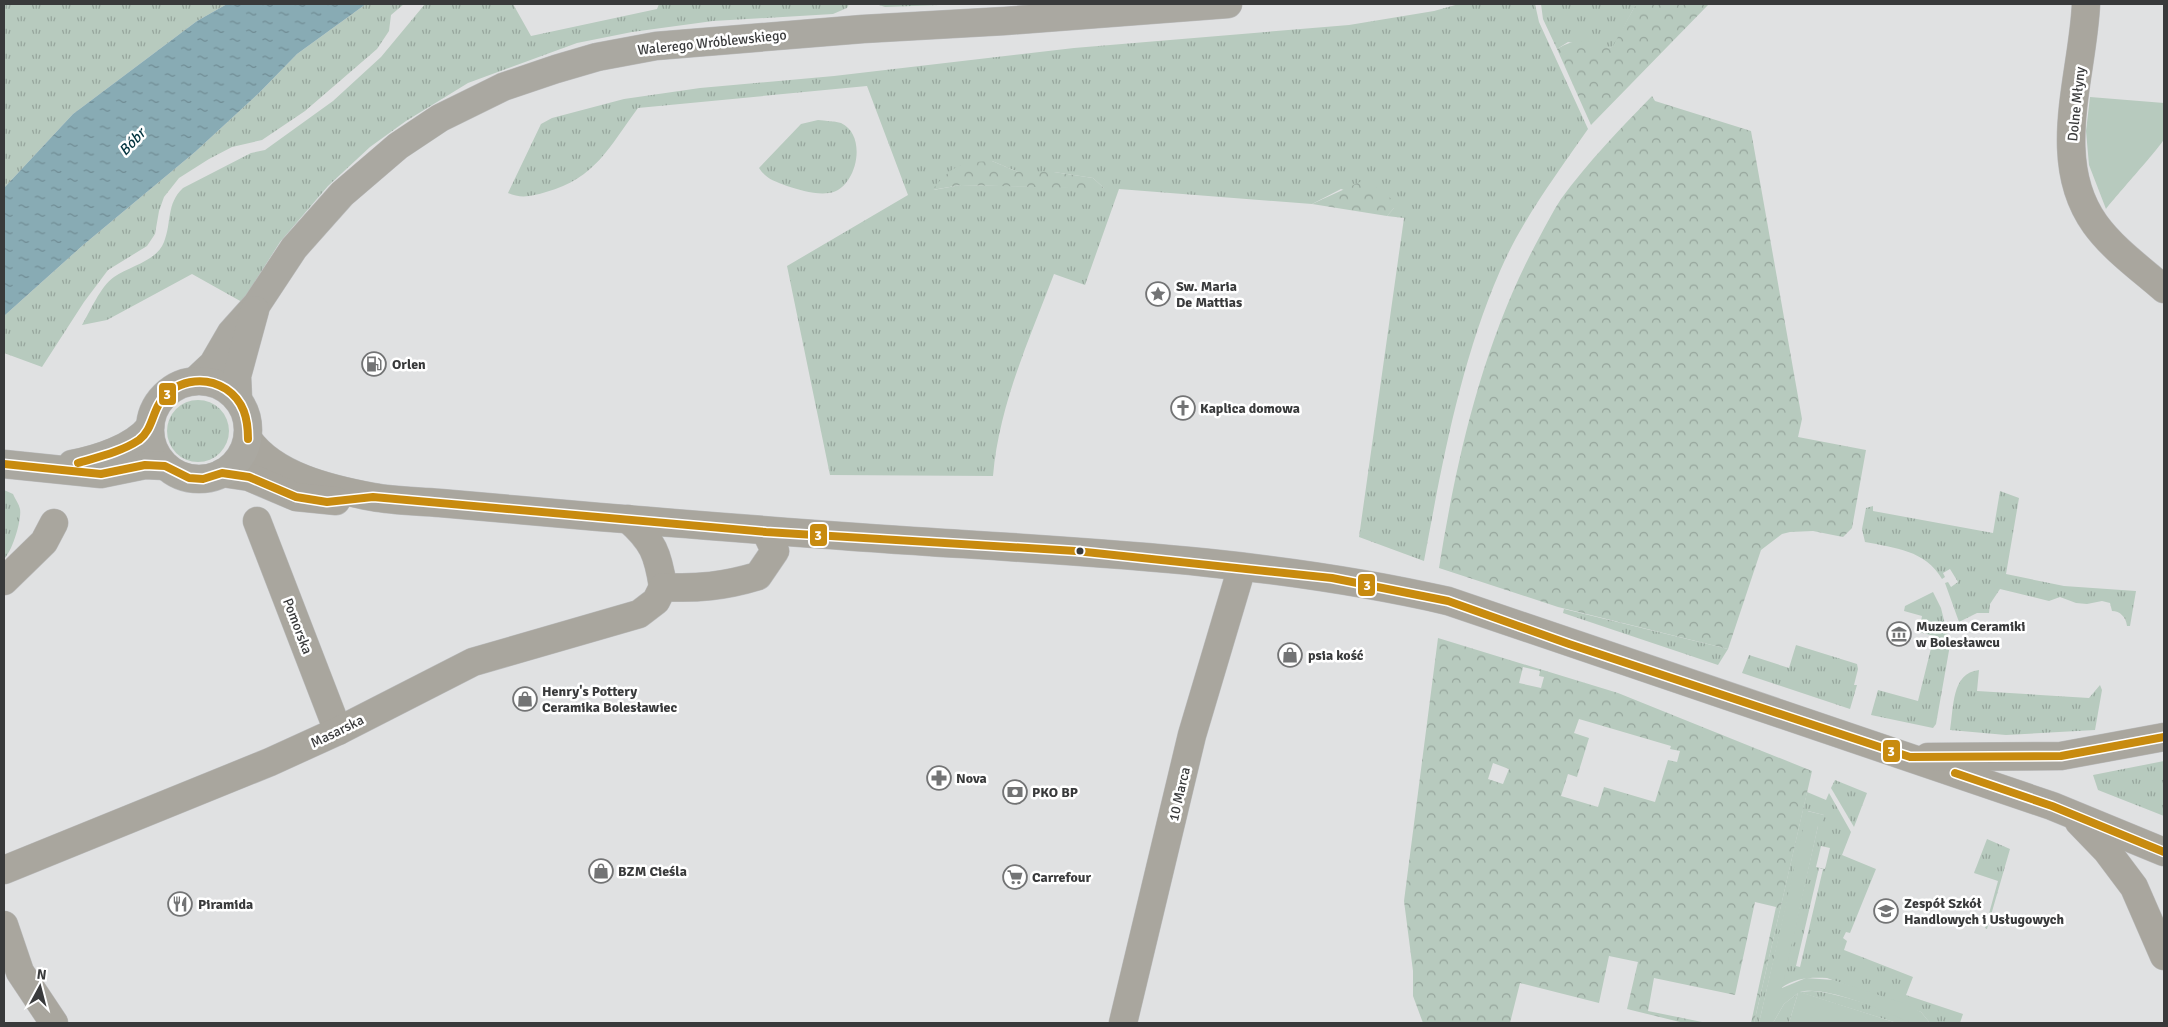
<svg xmlns="http://www.w3.org/2000/svg" width="2168" height="1027" font-family="Signika,sans-serif">
<style>
.grass{fill:url(#grass-tufts);fill-rule:evenodd}
.forest{fill:url(#forest-crowns);fill-rule:evenodd}
.garden{fill:#b7cabe}
.water{fill:url(#water-ripples)}
.lines{fill:none;stroke-linecap:round;stroke-linejoin:round}
.minor-casing{stroke:#bbbcbd;stroke-width:29}
.major-casing{stroke:#bbbcbd;stroke-width:29}
.minor{stroke:#a9a69e;stroke-width:28}
.major{stroke:#aaa8a1;stroke-width:28}
.bus-1-casing{stroke:#fff;stroke-width:11}
.bus-1{stroke:#c88b0f;stroke-width:8}
.bus-dot{fill:#393a3b;stroke:#fff;stroke-width:2}
.labels{text-anchor:middle;stroke-width:5;stroke-linejoin:round;paint-order:stroke}
.street-label{font-size:14px;fill:#393a3b;stroke:#fff}
.poi-label{font-size:14px;font-weight:bold;fill:#393a3b;stroke:#fff;text-anchor:start}
.water-label{font-size:15px;font-style:italic;fill:#00323d;stroke:#fff}
.line-badge{stroke:#fff;stroke-width:2}
.badge-label{font-size:14px;text-anchor:middle;font-weight:bold;fill:#fff}
</style>
<defs>
<pattern id="grass-tufts" width="24" height="20" patternUnits="userSpaceOnUse" patternTransform="scale(1.25)"><rect width="24" height="20" fill="#b7cabe"/><path d="M3 7l-1-3M5 7V3M7 7l1-3M15 17l-1-3M17 17v-4M19 17l1-3" fill="none" stroke="#96a59c"/></pattern>
<pattern id="forest-crowns" width="20" height="18" patternUnits="userSpaceOnUse" patternTransform="scale(1.25)"><rect width="20" height="18" fill="#b7cabe"/><path d="M2 6a3 3 0 1 1 6 0M12 15a3 3 0 1 1 6 0" fill="none" stroke="#96a59c"/></pattern>
<pattern id="water-ripples" width="26" height="14" patternUnits="userSpaceOnUse" patternTransform="scale(1.25)"><rect width="26" height="14" fill="#88abb4"/><path d="M2 4q2-2 4 0t4 0M15 11q2-2 4 0t4 0" fill="none" stroke="#708c94"/></pattern>
</defs>
<rect width="100%" height="100%" fill="#e0e1e2"/>
<g class="grass">
<polygon points="4,4 227,4 197,21 73,114 4,188"/>
<polygon points="366,4 404,4 391,15 389,31 377,49 305,111 262,140 232,147 209,159 179,178 164,197 159,211 155,234 147,246 108,270 84,302 42,367 4,353 4,316 82,246 195,152 260,92 297,54"/>
<path d="M425,4H513L531,36L657,9L659,4H849L847,8L833,14L713,21L632,32L577,43L468,83L406,121L370,147L328,186L280,242L242,302L192,274L107,320L82,325C91,310 100,287 114,277C130,266 157,261 164,242C172,222 166,204 183,188L251,153L265,150L333,101L381,57Z"/>
<polygon points="876,4 967,4 885,7"/>
<path d="M1459,4H1535L1539,22L1588,129C1556,175 1522,220 1500,271C1460,363 1442,464 1424,561L1359,537L1404,218L1387,216L1394,208L1341,189L1312,204L1119,189L1085,285L1054,274C1029,340 999,405 993,476L830,475L787,266L908,195L867,86L638,108C609,147 596,178 546,192C533,196 521,199 508,193L541,124L552,118L624,99L700,88L834,76L1074,48L1349,25L1434,11ZM992,161L1018,172H1054L1093,178L1104,188L961,185L933,190Z"/>
<polygon points="1541,4 1636,4 1614,46 1610,48 1568,42 1557,49 1543,19"/>
<path d="M818,120C825,121 834,121 841,123C869,136 856,190 829,193C816,195 799,190 787,186C775,181 767,180 759,168L801,124Z"/>
<circle cx="198" cy="431" r="31"/>
<path d="M4,490L13,494C15,499 19,504 20,509C22,520 12,552 4,559Z"/>
<path d="M2000,491L2019,498L2006,574L2064,586L2136,591L2130,626H2127C2126,617 2120,611 2112,611L2110,603L2102,601L2087,604L2076,603L2060,597L2049,601L2000,589L1990,604L1989,613H1977L1959,622L1945,583L1948,582L1951,587L1958,582L1950,569L1943,573L1945,577L1942,579C1925,550 1895,548 1865,542L1862,529L1866,508L1873,506V511L1993,533Z"/>
<polygon points="1933,592 1941,608 1950,645 1936,724 1933,728 1871,715 1878,690 1918,701 1934,636 1919,632 1922,616 1904,611 1905,606"/>
<polygon points="1564,609 1728,649 1718,665 1563,613"/>
<polygon points="1796,645 1857,664 1858,669 1854,685 1857,685 1850,709 1742,673 1749,655 1789,668"/>
<path d="M1979,670L1977,691L2089,698L2100,685L2102,690L2095,730L2006,735L1950,730C1954,708 1951,673 1979,670Z"/>
<polygon points="2164,761 2164,816 2098,790 2093,775"/>
<polygon points="1835,780 1867,793 1854,827 1831,788"/>
<path d="M1807,792L1826,800L1829,793L1851,832L1842,855L1876,869L1850,933L1846,932L1843,938L1847,941L1844,950L1913,977L1906,995L1963,1014L1960,1023H1930L1921,1012L1827,978C1810,977 1795,978 1781,988L1818,826L1824,815L1808,811L1759,1023H1754ZM1821,846L1830,848L1825,869L1816,867ZM1819,868L1823,869L1800,967L1796,966Z"/>
<polygon points="1987,839 2010,849 1987,929 1985,928 1998,881 1974,873"/>
<path d="M1812,991C1830,991 1899,1012 1912,1023H1897L1799,992Z"/>
<polygon points="1798,993 1789,1023 1773,1023 1784,1004"/>
</g>
<g class="forest">
<path d="M1636,4H1709L1591,125L1557,49C1579,36 1587,41 1610,48L1613,46Z"/>
<path d="M1652,96L1655,101L1751,131L1802,419L1798,437L1866,450L1852,528L1843,537L1813,531L1790,532L1782,534L1761,550L1728,649L1558,607L1439,568C1457,455 1484,339 1539,238C1546,225 1553,211 1561,199C1588,162 1620,129 1652,96Z"/>
<path d="M992,161L1018,172H1054L1093,178L1105,189L961,185L932,190C953,165 960,162 992,161Z"/>
<polygon points="1360,182 1369,182 1393,200 1394,208 1387,216 1312,204"/>
<path d="M1438,638L1618,693L1812,771L1754,1023H1751L1776,907L1755,902L1735,995L1654,978L1648,1011L1707,1023H1684L1627,1009L1638,962L1609,956L1599,1003L1520,983L1510,1023H1423L1413,996V971L1404,901ZM1523,667L1540,671L1539,676L1544,677L1541,688L1519,683ZM1579,719L1671,746L1670,749L1680,751L1677,762L1668,760L1655,802L1604,787L1598,807L1561,796L1568,774L1577,777L1589,738L1574,733ZM1493,763L1509,769L1503,784L1488,779Z"/>
</g>
<g class="garden">
<path d="M2090,97L2164,103C2164,114 2166,128 2164,139C2163,144 2114,198 2106,209L2089,165L2086,131Z"/>
<path d="M1807,811L1824,815L1822,827L1818,826L1782,988L1806,978L1833,980L1903,1003L1921,1012L1930,1023C1925,1023 1916,1025 1911,1023C1887,1012 1825,985 1800,992L1897,1023H1789L1798,993L1784,1004L1773,1023H1759Z"/>
</g>
<polygon class="water" points="227,4 366,4 297,54 260,92 195,152 82,246 4,316 4,188 73,114 197,21"/>
<g class="lines">
<g class="minor-casing">
<g id="minor">
<path d="M2086,4C2083,75 2049,160 2095,224C2113,249 2141,269 2164,289"/>
<path d="M248,439C274,476 330,489 373,497C394,501 418,501 440,503C493,508 546,512 599,517C709,526 819,535 930,542C1103,553 1278,562 1448,601L2052,806L2164,852"/>
<polyline points="222,473 249,477 296,497 336,501"/>
<path d="M628,519C653,541 658,554 663,587"/>
<polyline points="257,521 338,731"/>
<polyline points="4,581 44,542 54,523"/>
<polyline points="1928,757 2061,756 2164,737"/>
<polyline points="2079,822 2107,851 2134,887 2164,956"/>
<path d="M4,870L270,762L338,731L473,662L639,614L656,601L663,587C697,589 725,586 758,576L775,551L766,532"/>
<polyline points="4,925 20,972 54,1023"/>
<polyline points="1123,1023 1192,735 1242,567"/>
</g>
</g>
<g class="major-casing">
<g id="major">
<polyline points="196,380 213,364 231,333 257,304 294,248 342,194 398,146 440,118 503,87 556,69 597,57 656,46 863,29 1005,21 1228,4"/>
<circle cx="199" cy="430" r="49"/>
<polyline points="238,399 237,376 255,310"/>
<polyline points="4,464 101,474 145,465 165,466"/>
<path d="M72,464C98,459 133,448 150,427"/>
</g>
</g>
<use href="#minor" class="minor"/>
<use href="#major" class="major"/>
<g class="bus-1-casing">
<g id="bus-1">
<path d="M78,463C98,457 121,452 139,440C151,431 152,416 159,404C173,380 204,375 226,389C244,401 248,419 248,439"/>
<polyline points="4,464 101,474 145,465 165,466 189,478 203,479 222,473 249,477 296,497 327,502 373,497 766,532 1076,551 1332,578 1448,601 1569,644 1910,757 2061,756 2164,737"/>
<polyline points="1955,773 2052,806 2164,852"/>
</g>
</g>
<use href="#bus-1" class="bus-1"/>
</g>
<defs>
<g id="sight-ring" transform="scale(1.25)"><circle r="9.5" fill="#fff" stroke="#737475" stroke-width="1.5"/><path d="M0-6L1.8-2.2L6-1.7L2.9 1.2L3.7 5.4L0 3.3L-3.7 5.4L-2.9 1.2L-6-1.7L-1.8-2.2Z" fill="#737475"/></g>
<g id="fuel-ring" transform="scale(1.25)"><circle r="9.5" fill="#fff" stroke="#737475" stroke-width="1.5"/><path d="M-5.5-6h7V0h2V4h1.3V-2.5L3-4.5l.8-.8L6-3V5H2.5V1h-1V6h-7ZM-4.2-4.7v3.2H.2V-4.7Z" fill="#737475"/></g>
<g id="church-ring" transform="scale(1.25)"><circle r="9.5" fill="#fff" stroke="#737475" stroke-width="1.5"/><path d="M-1.2-6h2.4v3.5h3.3v2.4h-3.3V6h-2.4V-.1h-3.3v-2.4h3.3Z" fill="#737475"/></g>
<g id="museum-ring" transform="scale(1.25)"><circle r="9.5" fill="#fff" stroke="#737475" stroke-width="1.5"/><path d="M0-6L6-3V-2H-6V-3ZM-5-1h2V3h-2ZM-1-1h2V3h-2ZM3-1h2V3H3ZM-6 4H6V6H-6Z" fill="#737475"/></g>
<g id="shop-ring" transform="scale(1.25)"><circle r="9.5" fill="#fff" stroke="#737475" stroke-width="1.5"/><path d="M-5-2.5h2.3a2.7 3.5 0 0 1 5.4 0H5L5.5 6h-11ZM-1.5-2.5h3a1.5 2.3 0 0 0-3 0Z" fill="#737475"/></g>
<g id="pharmacy-ring" transform="scale(1.25)"><circle r="9.5" fill="#fff" stroke="#737475" stroke-width="1.5"/><path d="M-2-6h4v4h4v4h-4v4h-4v-4h-4v-4h4Z" fill="#737475"/></g>
<g id="bank-ring" transform="scale(1.25)"><circle r="9.5" fill="#fff" stroke="#737475" stroke-width="1.5"/><path d="M-6-4H6V4H-6ZM0-2.3a2.3 2.3 0 1 0 0 4.6a2.3 2.3 0 1 0 0-4.6Z" fill="#737475"/></g>
<g id="supermarket-ring" transform="scale(1.25)"><circle r="9.5" fill="#fff" stroke="#737475" stroke-width="1.5"/><path d="M-6-5.5h2.5l.6 2H6L4.5 2H-2.5L-4.4-4H-6ZM-1.5 3.2a1.3 1.3 0 1 0 .1 0ZM3 3.2a1.3 1.3 0 1 0 .1 0Z" fill="#737475"/></g>
<g id="restaurant-ring" transform="scale(1.25)"><circle r="9.5" fill="#fff" stroke="#737475" stroke-width="1.5"/><path d="M-5-6h1v4h1v-4h1v4h1v-4h1v5L-1.5 .5V6h-2V.5L-5-1ZM5-6V6H3V1.5H1.5Q1.5-4 5-6Z" fill="#737475"/></g>
<g id="school-ring" transform="scale(1.25)"><circle r="9.5" fill="#fff" stroke="#737475" stroke-width="1.5"/><path d="M0-5L7-2L0 1L-7-2ZM-4 1L0 2.5L4 1V4Q0 6-4 4Z" fill="#737475"/></g>
</defs>
<g fill-rule="evenodd">
<use href="#sight-ring" x="1158" y="294"/>
<use href="#fuel-ring" x="374" y="364"/>
<use href="#church-ring" x="1183" y="408"/>
<use href="#museum-ring" x="1899" y="634"/>
<use href="#shop-ring" x="1290" y="655"/>
<use href="#shop-ring" x="525" y="699"/>
<use href="#pharmacy-ring" x="939" y="778"/>
<use href="#bank-ring" x="1015" y="792"/>
<use href="#shop-ring" x="601" y="871"/>
<use href="#supermarket-ring" x="1015" y="877"/>
<use href="#restaurant-ring" x="180" y="904"/>
<use href="#school-ring" x="1886" y="911"/>
</g>
<circle class="bus-dot" cx="1080" cy="551" r="4.5"/>
<g class="labels">
<g class="street-label">
<text transform="translate(712 42) rotate(-6)" y="5">Walerego Wróblewskiego</text>
<text transform="translate(2076 104) rotate(-84)" y="5">Dolne Młyny</text>
<text transform="translate(298 626) rotate(69)" y="5">Pomorska</text>
<text transform="translate(337 731) rotate(-26)" y="5">Masarska</text>
<text transform="translate(1179 794) rotate(-77)" y="5">10 Marca</text>
</g>
<g class="poi-label">
<text x="1176" y="291">Sw. Maria<tspan x="1176" dy="16">De Mattias</tspan></text>
<text x="392" y="369">Orlen</text>
<text x="1200" y="413">Kaplica domowa</text>
<text x="1916" y="631">Muzeum Ceramiki<tspan x="1916" dy="16">w Bolesławcu</tspan></text>
<text x="1308" y="660">psia kość</text>
<text x="542" y="696">Henry's Pottery<tspan x="542" dy="16">Ceramika Bolesławiec</tspan></text>
<text x="956" y="783">Nova</text>
<text x="1032" y="797">PKO BP</text>
<text x="618" y="876">BZM Cieśla</text>
<text x="1032" y="882">Carrefour</text>
<text x="1904" y="908">Zespół Szkół<tspan x="1904" dy="16">Handlowych i Usługowych</tspan></text>
<text x="198" y="909">Piramida</text>
</g>
<g class="water-label">
<text transform="translate(132 142) rotate(-47)" y="5">Bóbr</text>
</g>
</g>
<g class="line-badge">
<rect x="158" y="382" width="19" height="24" rx="5" fill="#c88b0f"/>
<rect x="809" y="523" width="19" height="24" rx="5" fill="#c88b0f"/>
<rect x="1357" y="573" width="19" height="24" rx="5" fill="#c88b0f"/>
<rect x="1882" y="739" width="19" height="24" rx="5" fill="#c88b0f"/>
</g>
<g class="badge-label">
<text x="167" y="399">3</text>
<text x="818" y="540">3</text>
<text x="1367" y="590">3</text>
<text x="1891" y="756">3</text>
</g>
<rect width="2168" height="1027" fill="none" stroke="#393a3b" stroke-width="10"/>
<g transform="translate(40 987) rotate(7)" stroke="#ffffff" stroke-width="4" paint-order="stroke">
<path d="M0-4L9 19L0 12L-9 19Z" fill="#393a3b"/>
<text y="-8" font-size="14" font-weight="bold" text-anchor="middle" fill="#393a3b">N</text>
</g>
</svg>
